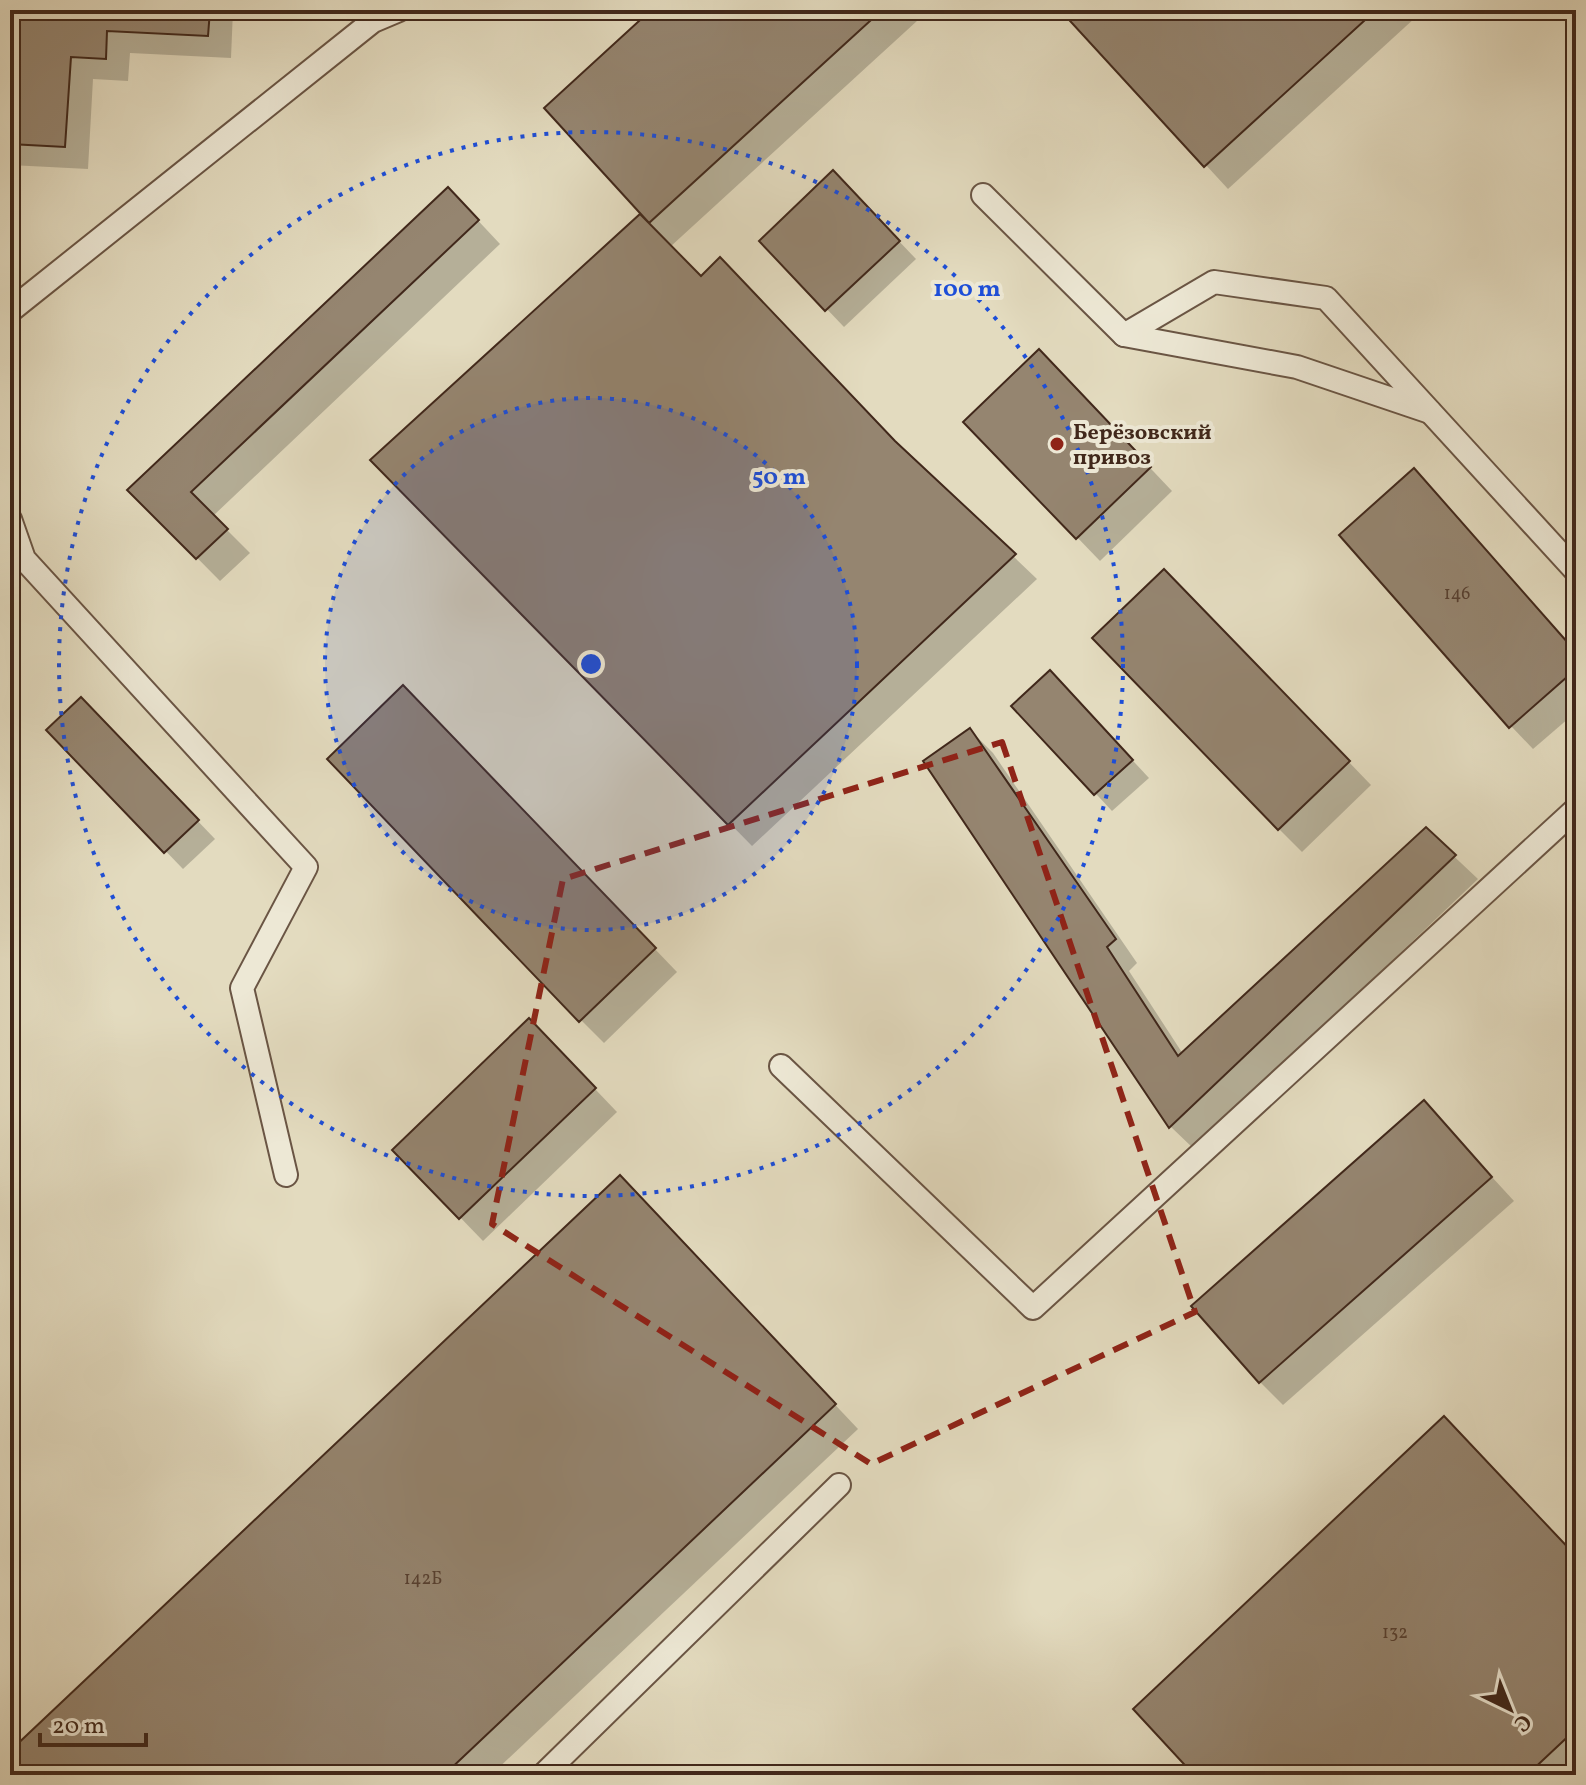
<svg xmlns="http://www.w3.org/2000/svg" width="1586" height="1785" font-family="Vollkorn,serif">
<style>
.shadow{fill:#0003}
.building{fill:#958570;stroke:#41281b;stroke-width:2}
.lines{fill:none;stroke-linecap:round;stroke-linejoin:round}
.service-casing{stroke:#6a5544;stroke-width:26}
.service{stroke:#ede8d5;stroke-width:22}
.marked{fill:none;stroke:#8f2418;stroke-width:6;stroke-dasharray:16 10;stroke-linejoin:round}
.ring{fill:none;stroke:#1d4ed8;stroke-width:4;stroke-dasharray:4 8}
.poi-dot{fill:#8f2418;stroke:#ede8d5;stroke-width:3}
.labels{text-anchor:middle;stroke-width:8;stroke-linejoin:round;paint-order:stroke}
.number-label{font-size:18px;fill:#563f30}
.poi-label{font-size:22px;font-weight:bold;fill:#41281b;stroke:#ede8d5;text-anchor:start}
.centre{fill:#1d4ed8;stroke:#ede8d5;stroke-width:4}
.ring-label{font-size:24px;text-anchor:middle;font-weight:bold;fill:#1d4ed8;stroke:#ede8d5;stroke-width:8;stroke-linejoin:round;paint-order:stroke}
</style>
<rect width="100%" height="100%" fill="#e3dbbf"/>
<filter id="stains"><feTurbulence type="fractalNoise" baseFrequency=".0025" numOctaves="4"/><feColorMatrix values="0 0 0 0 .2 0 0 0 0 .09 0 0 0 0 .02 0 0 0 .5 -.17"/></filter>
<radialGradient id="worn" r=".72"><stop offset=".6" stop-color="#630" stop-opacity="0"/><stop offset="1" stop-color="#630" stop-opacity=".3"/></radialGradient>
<g class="shadow">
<polygon points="10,10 233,10 231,58 130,53 128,81 93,79 88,169 10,165"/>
<polygon points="654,10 929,10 670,247 701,279 905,453 1037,579 752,846 373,460 643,214"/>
<polygon points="1063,10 1410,10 1416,17 1228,189"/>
<polygon points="850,190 916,259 844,327 762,241"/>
<polygon points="470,212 500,244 213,516 250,553 220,581 130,490"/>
<polygon points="1062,375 1172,491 1100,561 966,422"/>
<polygon points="1436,494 1576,651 1576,712 1533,749 1511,726"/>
<polygon points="1187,594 1371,785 1302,852 1279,829"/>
<polygon points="1067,690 1149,778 1112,811 1014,706"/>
<polygon points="426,711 677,972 604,1043 581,1020"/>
<polygon points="98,717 215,839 183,869 49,730"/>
<polygon points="970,730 993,753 1137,963 1129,971 1183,1054 1426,830 1478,879 1194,1149 1171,1127 925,761"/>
<polygon points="552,1044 617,1112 483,1241 395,1150"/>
<polygon points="1424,1103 1514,1201 1283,1405 1260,1382"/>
<polygon points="643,1201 858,1429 491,1775 10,1775 10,1754"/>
<polygon points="1576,1557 1574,1775 1197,1775"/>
</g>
<g class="building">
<polygon points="10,10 210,10 208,36 107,31 106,59 71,57 65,147 10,144"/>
<polygon points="651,10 882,10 649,223 544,108"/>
<polygon points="1060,10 1376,10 1204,167"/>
<polygon points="833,170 900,241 825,311 759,241"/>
<polygon points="448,187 479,220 191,492 228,529 196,559 127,490"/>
<polygon points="640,214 701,276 720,257 895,441 1016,554 728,825 370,460"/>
<polygon points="1039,349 1151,467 1076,539 963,422"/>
<polygon points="1414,468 1576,652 1576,669 1509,728 1339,535"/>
<polygon points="1164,569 1350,761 1278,830 1092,638"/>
<polygon points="1050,670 1133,760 1094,795 1011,706"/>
<polygon points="403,685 656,948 579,1022 327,759"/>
<polygon points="81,697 199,820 164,853 46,730"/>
<polygon points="970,728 1116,939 1107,947 1178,1056 1426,827 1456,855 1169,1128 923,761"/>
<polygon points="529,1018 596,1088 459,1219 392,1150"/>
<polygon points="1424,1100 1492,1177 1259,1383 1191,1306"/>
<polygon points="620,1175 836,1404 444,1775 10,1775 10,1751"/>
<polygon points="1444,1416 1576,1556 1576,1729 1527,1775 1194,1775 1133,1709"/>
</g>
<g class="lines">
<g class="service-casing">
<g id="service">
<polyline points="983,195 1124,335 1297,367 1430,412"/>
<polyline points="10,311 373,21 399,10"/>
<polyline points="1124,335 1214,282 1326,298 1576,571"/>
<polyline points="10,519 24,559 306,867 242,988 286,1175"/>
<polyline points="781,1066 1033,1308 1576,809"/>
<polyline points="543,1775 839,1485"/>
</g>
</g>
<use href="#service" class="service"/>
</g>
<path class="marked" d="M1002,742L1195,1312L871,1464L492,1224L563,879Z"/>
<circle cx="591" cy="664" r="266" fill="#1d4ed8" fill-opacity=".12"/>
<g class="ring">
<circle cx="591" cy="664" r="266"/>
<circle cx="591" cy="664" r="532"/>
</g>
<circle class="poi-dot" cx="1057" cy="444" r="8"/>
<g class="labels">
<g class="number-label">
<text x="1457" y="599">146</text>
<text x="423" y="1584">142Б</text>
<text x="1395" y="1638">132</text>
</g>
<g class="poi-label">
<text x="1073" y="439">Берёзовский<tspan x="1073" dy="25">привоз</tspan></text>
</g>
</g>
<circle cx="591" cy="664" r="12" class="centre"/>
<g class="ring-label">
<text x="967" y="296">100 m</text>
<text x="779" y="484">50 m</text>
</g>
<rect width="1586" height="1785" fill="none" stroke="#e3dbbf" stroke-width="40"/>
<rect x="12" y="12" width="1562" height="1761" fill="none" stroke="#41281b" stroke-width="4"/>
<rect x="20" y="20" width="1546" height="1745" fill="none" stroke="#41281b" stroke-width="2"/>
<g transform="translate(1510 1709) rotate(137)" stroke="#ede8d5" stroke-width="6" paint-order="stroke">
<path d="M0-6L14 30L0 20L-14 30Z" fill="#41281b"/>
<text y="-12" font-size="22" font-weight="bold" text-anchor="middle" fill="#41281b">С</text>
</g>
<path d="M40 1733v12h106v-12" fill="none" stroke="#41281b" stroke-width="4"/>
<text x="52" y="1733" font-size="24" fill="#41281b" stroke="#ede8d5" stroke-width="6" paint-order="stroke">20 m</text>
<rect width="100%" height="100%" filter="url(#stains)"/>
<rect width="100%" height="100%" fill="url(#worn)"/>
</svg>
